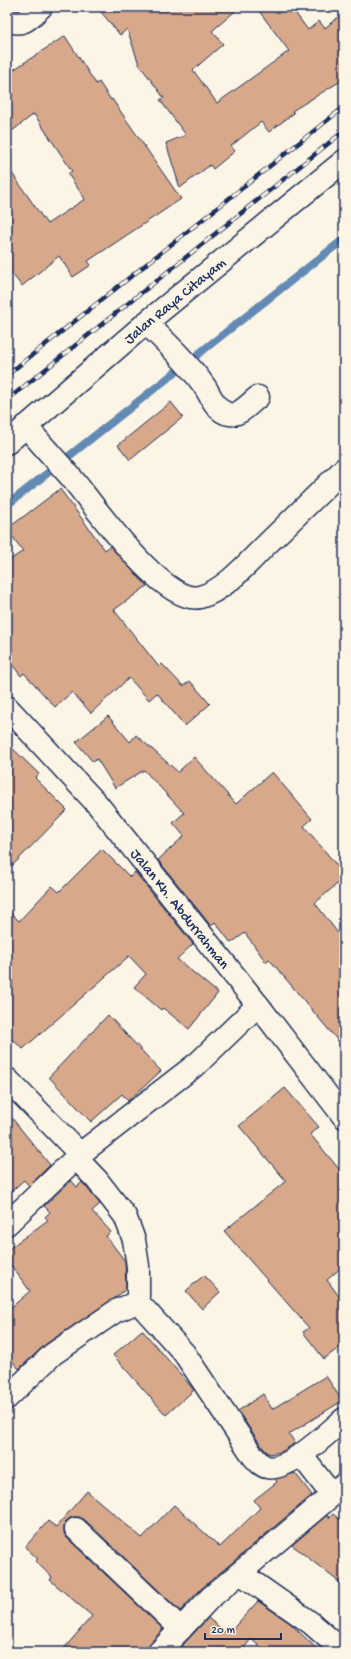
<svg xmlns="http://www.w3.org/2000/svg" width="351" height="1659" font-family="'Gochi Hand',sans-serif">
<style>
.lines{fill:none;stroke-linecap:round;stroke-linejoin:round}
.stream{stroke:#628ab5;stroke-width:8}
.building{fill:#d8a88a;stroke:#1b2f5e}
.street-casing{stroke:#1b2f5e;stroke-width:25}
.primary-casing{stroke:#1b2f5e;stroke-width:25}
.street{stroke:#fcf5e5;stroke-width:22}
.primary{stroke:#fcf5e5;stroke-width:22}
.rail-casing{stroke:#1b2f5e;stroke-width:4.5}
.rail{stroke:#fcf5e5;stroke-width:3;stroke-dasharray:9;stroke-linecap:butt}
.labels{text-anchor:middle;stroke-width:4;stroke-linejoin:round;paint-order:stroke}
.street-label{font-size:15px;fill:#1b2f5e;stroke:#fcf5e5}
</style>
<rect width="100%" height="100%" fill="#fcf5e5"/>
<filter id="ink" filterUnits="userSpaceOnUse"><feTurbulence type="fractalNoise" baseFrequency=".025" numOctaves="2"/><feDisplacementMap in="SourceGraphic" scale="8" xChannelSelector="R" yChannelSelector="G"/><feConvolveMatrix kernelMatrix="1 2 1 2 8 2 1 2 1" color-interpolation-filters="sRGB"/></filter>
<g filter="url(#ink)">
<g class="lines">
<polyline class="stream" points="7,505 344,239"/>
</g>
<g class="building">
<polygon points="97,7 240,7 212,31 223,44 193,70 217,103 289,51 256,7 291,7 308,30 319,21 325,28 344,12 344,79 292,111 294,113 269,132 261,122 231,146 235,151 213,169 210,165 180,188 166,143 186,135 160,100 164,98 139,64 127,29 120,35"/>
<polygon points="65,36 96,84 99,82 111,100 112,99 181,199 88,261 91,265 73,277 59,256 22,286 7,268 7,166 47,224 85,199 68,174 72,171 34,114 7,135 7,74"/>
<polygon points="171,402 183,417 130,460 118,445"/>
<polygon points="60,489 105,550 110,546 147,586 114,610 159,667 162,664 183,686 190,681 210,704 185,726 157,693 149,700 129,678 91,713 72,692 55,707 24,673 21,676 7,658 7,562 23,551 7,529"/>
<polygon points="108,716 130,742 136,735 178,772 194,757 236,804 272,772 312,819 304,826 344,874 344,878 315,903 344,941 344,1048 269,959 266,962 245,933 231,943 215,922 211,926 158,860 184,836 173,823 184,813 144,770 115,788 97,759 93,762 76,742"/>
<polygon points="7,743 39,774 35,778 67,810 7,871"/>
<polygon points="102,849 130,877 135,872 193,944 177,959 218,993 189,1029 163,1008 161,1010 134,987 146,974 129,956 23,1049 7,1035 7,909 19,921 52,886 59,892"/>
<polygon points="108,1015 161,1071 128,1101 122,1094 91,1122 49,1077"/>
<polygon points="285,1088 319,1127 310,1134 344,1175 344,1265 327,1280 344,1303 344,1344 324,1359 303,1332 309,1328 224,1231 286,1181 239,1126"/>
<polygon points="7,1112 50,1165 29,1186 24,1180 7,1195"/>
<polygon points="71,1180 77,1187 82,1182 100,1204 92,1211 111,1232 106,1236 125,1261 126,1289 115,1298 46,1344 19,1369 7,1355 7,1311 30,1291 7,1260 7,1250 48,1220 45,1217 50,1212 44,1206"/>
<polygon points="204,1275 220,1292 202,1309 186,1291"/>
<polygon points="142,1330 194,1390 166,1415 113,1355"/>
<polygon points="326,1376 342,1401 289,1434 295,1443 281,1452 269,1454 263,1448 238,1411 263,1394 272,1409"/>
<polygon points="295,1473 312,1495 202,1588 180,1611 85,1520 79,1517 72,1517 67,1520 64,1526 64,1533 67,1538 163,1629 150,1643 146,1652 61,1652 92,1616 50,1580 52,1577 35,1561 38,1559 25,1547 48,1521 56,1527 87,1491 142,1538 174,1505 220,1547 260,1508 254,1500 277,1482 275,1479"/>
<polygon points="333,1514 344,1523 344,1586 292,1545 327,1515 329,1518"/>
<polygon points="258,1601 290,1623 320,1652 266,1652 251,1639 244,1648 249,1652 184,1652 180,1648 208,1618 228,1634"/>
</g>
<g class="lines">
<g class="street-casing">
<g id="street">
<path d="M7,20C24,27 29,18 41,7"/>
<path d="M146,323C166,342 190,365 205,387C211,397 217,412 229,414C240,416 250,403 258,397"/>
<path d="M26,426C40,443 55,459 70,476C92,502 163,606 200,597C224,591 248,563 266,545C292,520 318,494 344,469"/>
<path id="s1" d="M7,707L98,805L258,1005L344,1117"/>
<polyline points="7,1079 80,1154"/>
<polyline points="7,1224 80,1154 198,1063 258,1005"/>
<path d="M138,1302L184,1353L253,1456C257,1460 261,1466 267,1467C288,1472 329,1432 344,1419"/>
<polyline points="7,1398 53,1354 116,1311 138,1302 138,1266 134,1240 125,1216 97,1180 76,1158"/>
<polyline points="301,1455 332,1495"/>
<polyline points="76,1529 181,1629"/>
<polyline points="240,1573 311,1623 344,1652"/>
<polyline points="159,1652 210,1598 344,1485"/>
</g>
</g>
<g class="primary-casing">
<g id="primary">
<path id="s2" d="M7,443L146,323L344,161"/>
</g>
</g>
<use href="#street" class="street"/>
<use href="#primary" class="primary"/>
<g class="rail-casing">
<g id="rail">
<polyline points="7,375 344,107"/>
<polyline points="7,400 344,131"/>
</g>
</g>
<use href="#rail" class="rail"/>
</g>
</g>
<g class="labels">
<g class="street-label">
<text dy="5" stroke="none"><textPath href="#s2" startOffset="220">Jalan Raya Citayam</textPath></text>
<text dy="5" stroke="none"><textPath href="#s1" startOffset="266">Jalan Kh. Abdurrahman</textPath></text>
</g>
</g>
<rect width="351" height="1659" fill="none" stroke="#fcf5e5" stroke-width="24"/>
<rect x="12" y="12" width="327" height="1635" fill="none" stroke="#1b2f5e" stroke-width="1.5" filter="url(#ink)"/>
<path d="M205 1633v6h76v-6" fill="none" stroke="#1b2f5e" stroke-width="2"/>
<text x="211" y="1633" font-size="12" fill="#1b2f5e" stroke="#fcf5e5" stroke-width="3" paint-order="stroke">20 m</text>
</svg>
